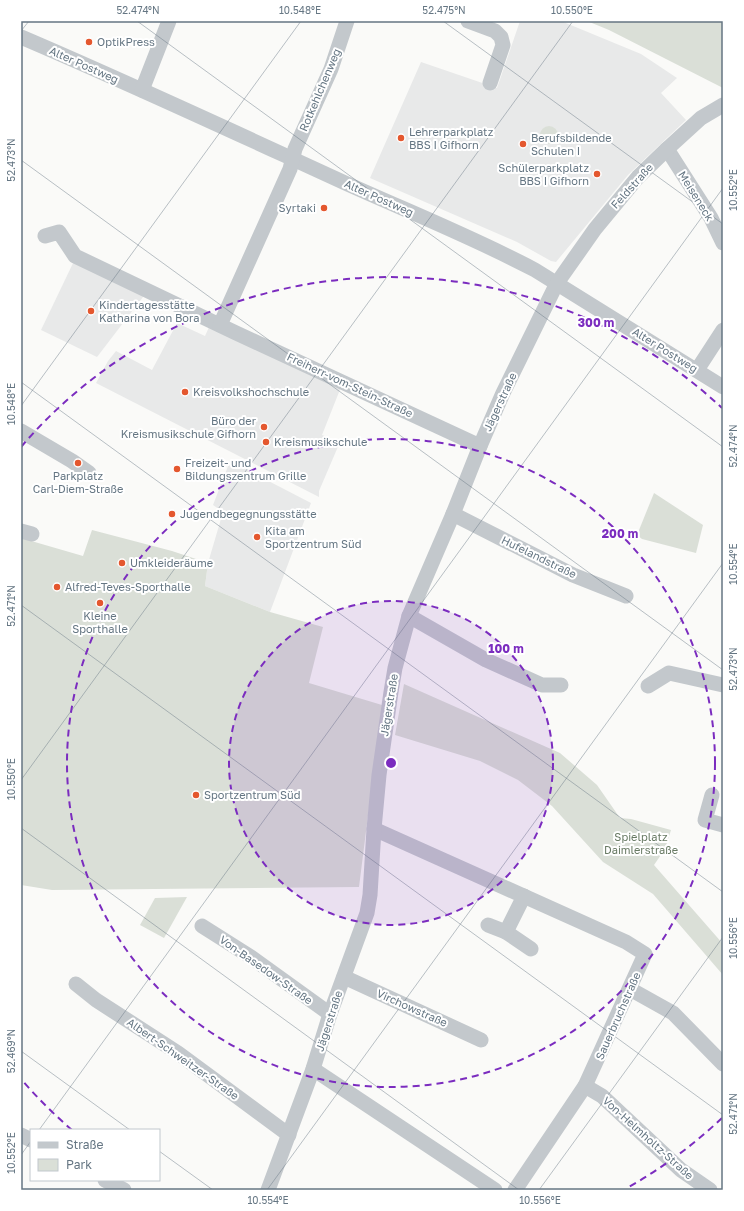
<svg xmlns="http://www.w3.org/2000/svg" width="744" height="1211" font-family="'Golos Text',sans-serif">
<style>
.built{fill:#e8e9e9}
.green{fill:#dadfd7}
.lines{fill:none;stroke-linecap:round;stroke-linejoin:round}
.minor{stroke:#c3c8cc;stroke-width:15}
.ticks{fill:none;stroke:#657683;stroke-width:1;stroke-opacity:0.45}
.ring{fill:none;stroke:#7b2cbf;stroke-width:2;stroke-dasharray:7 5}
.poi-dot{fill:#e4572e;stroke:#fff;stroke-width:1.5}
.labels{text-anchor:middle;stroke-width:4;stroke-linejoin:round;paint-order:stroke}
.poi-label{font-size:11px;fill:#657683;stroke:#fff;text-anchor:start}
.street-label{font-size:11px;fill:#657683;stroke:#fff}
.park-label{font-size:11px;fill:#687a64;stroke:#fff}
.centre{fill:#7b2cbf;stroke:#fff;stroke-width:2}
.ring-label{font-size:12px;text-anchor:middle;font-weight:bold;fill:#7b2cbf;stroke:#fff;stroke-width:4;stroke-linejoin:round;paint-order:stroke}
.neatline{fill:none;stroke:#657683;stroke-width:1.5}
.ticks-label{font-size:10px;text-anchor:middle;fill:#657683}
</style>
<rect width="100%" height="100%" fill="#fafaf8"/>
<g class="built">
<polygon points="520,21 561,21 641,54 677,78 661,93 686,120 628,175 556,262 551,261 517,242 370,178 421,62 497,88"/>
<polygon points="75,259 146,293 97,357 41,330"/>
<polygon points="177,323 205,336 210,325 341,387 322,435 340,442 319,491 319,497 96,383 108,361 116,351 152,370"/>
<polygon points="230,461 311,503 270,612 205,586 208,563 223,512 213,505"/>
</g>
<g class="green">
<polygon points="587,21 723,21 723,88 609,30"/>
<circle cx="549" cy="135" r="9"/>
<polygon points="654,493 703,525 696,553 642,539 637,535"/>
<polygon points="92,530 172,551 208,563 205,586 270,612 323,627 309,683 382,705 359,887 52,890 21,885 21,538 83,556"/>
<polygon points="404,684 560,753 597,785 620,818 631,819 671,830 665,849 654,865 723,944 723,975 653,894 603,862 552,806 518,780 480,761 395,735"/>
<polygon points="187,897 164,938 140,925 155,898"/>
</g>
<g class="lines">
<g class="minor">
<polyline points="468,21 495,31 501,37 503,45 490,83"/>
<path d="M21,37C129,83 236,133 343,182C407,211 473,237 535,270L723,387"/>
<polyline points="142,90 169,21"/>
<polyline points="667,149 711,218 723,243"/>
<polyline points="45,236 59,232 75,256 234,332 480,446"/>
<polyline points="220,325 290,169 295,149 331,69 347,21"/>
<polyline points="697,370 723,330"/>
<polyline points="21,431 72,461 89,473"/>
<polyline points="453,514 573,575 626,596"/>
<polyline points="21,531 32,534"/>
<polyline points="409,616 486,660 542,685 561,685"/>
<polyline points="648,686 669,673 723,685"/>
<polyline points="712,795 705,820 723,825"/>
<polyline points="374,829 626,942 645,954 585,1086 515,1190"/>
<polyline points="524,896 506,932 531,949"/>
<polyline points="488,925 506,932"/>
<polyline points="202,926 251,957 330,1014"/>
<polyline points="344,977 481,1040"/>
<polyline points="76,984 96,1000 178,1053 289,1135"/>
<polyline points="630,989 673,1013 723,1064"/>
<polyline points="313,1069 495,1190"/>
<polyline points="585,1086 602,1096 681,1170 710,1190"/>
<polyline points="21,1135 31,1140"/>
<polyline points="105,1180 124,1190"/>
<polyline points="268,1190 313,1069 330,1014 367,913 370,895 374,829 379,775 391,692 395,668 409,616 453,514 480,446 503,393 557,283 595,229 638,177 667,149 701,118 723,105"/>
</g>
</g>
<path class="ticks" d="M137,21L723,447M443,21L723,224M21,31L29,21M21,160L723,670M21,382L723,892M21,406L301,21M21,605L723,1115M21,780L573,21M21,828L519,1190M21,1051L130,1130M39,1130L723,188M159,1151L213,1190M21,1155L31,1141M267,1190L723,563M539,1190L723,937"/>
<circle cx="391" cy="763" r="162" fill="#7b2cbf" fill-opacity=".12"/>
<g class="ring">
<circle cx="391" cy="763" r="162"/>
<circle cx="391" cy="763" r="324"/>
<path d="M722 1118A486 486 0 0 1 627 1188M72 1130A486 486 0 0 1 21 1079M21 447A486 486 0 0 1 722 408"/>
</g>
<g class="poi-dot">
<circle cx="89" cy="42" r="4"/>
<circle cx="401" cy="138" r="4"/>
<circle cx="523" cy="144" r="4"/>
<circle cx="597" cy="174" r="4"/>
<circle cx="324" cy="208" r="4"/>
<circle cx="91" cy="311" r="4"/>
<circle cx="185" cy="392" r="4"/>
<circle cx="264" cy="427" r="4"/>
<circle cx="266" cy="442" r="4"/>
<circle cx="78" cy="463" r="4"/>
<circle cx="177" cy="469" r="4"/>
<circle cx="172" cy="514" r="4"/>
<circle cx="257" cy="537" r="4"/>
<circle cx="122" cy="563" r="4"/>
<circle cx="57" cy="587" r="4"/>
<circle cx="100" cy="603" r="4"/>
<circle cx="196" cy="795" r="4"/>
</g>
<g class="labels">
<g class="poi-label">
<text x="97" y="46">OptikPress</text>
<text x="409" y="136">Lehrerparkplatz<tspan x="409" dy="13">BBS I Gifhorn</tspan></text>
<text x="531" y="142">Berufsbildende<tspan x="531" dy="13">Schulen I</tspan></text>
<text x="589" y="172" text-anchor="end">Schülerparkplatz<tspan x="589" dy="13">BBS I Gifhorn</tspan></text>
<text x="316" y="212" text-anchor="end">Syrtaki</text>
<text x="99" y="309">Kindertagesstätte<tspan x="99" dy="13">Katharina von Bora</tspan></text>
<text x="193" y="396">Kreisvolkshochschule</text>
<text x="256" y="425" text-anchor="end">Büro der<tspan x="256" dy="13">Kreismusikschule Gifhorn</tspan></text>
<text x="274" y="446">Kreismusikschule</text>
<text x="185" y="467">Freizeit- und<tspan x="185" dy="13">Bildungszentrum Grille</tspan></text>
<text x="78" y="480" text-anchor="middle">Parkplatz<tspan x="78" dy="13">Carl-Diem-Straße</tspan></text>
<text x="180" y="518">Jugendbegegnungsstätte</text>
<text x="265" y="535">Kita am<tspan x="265" dy="13">Sportzentrum Süd</tspan></text>
<text x="130" y="567">Umkleideräume</text>
<text x="65" y="591">Alfred-Teves-Sporthalle</text>
<text x="100" y="620" text-anchor="middle">Kleine<tspan x="100" dy="13">Sporthalle</tspan></text>
<text x="204" y="799">Sportzentrum Süd</text>
</g>
<g class="street-label">
<text transform="translate(84 65) rotate(24)" y="4">Alter Postweg</text>
<text transform="translate(320 90) rotate(-67)" y="4">Rotkehlchenweg</text>
<text transform="translate(632 186) rotate(-48)" y="4">Feldstraße</text>
<text transform="translate(696 196) rotate(58)" y="4">Meiseneck</text>
<text transform="translate(379 198) rotate(24)" y="4">Alter Postweg</text>
<text transform="translate(665 350) rotate(32)" y="4">Alter Postweg</text>
<text transform="translate(350 385) rotate(25)" y="4">Freiherr-vom-Stein-Straße</text>
<text transform="translate(500 402) rotate(-65)" y="4">Jägerstraße</text>
<text transform="translate(539 557) rotate(26)" y="4">Hufelandstraße</text>
<text transform="translate(389 705) rotate(-81)" y="4">Jägerstraße</text>
<text transform="translate(266 970) rotate(35)" y="4">Von-Basedow-Straße</text>
<text transform="translate(412 1008) rotate(24)" y="4">Virchowstraße</text>
<text transform="translate(618 1016) rotate(-66)" y="4">Sauerbruchstraße</text>
<text transform="translate(329 1021) rotate(-72)" y="4">Jägerstraße</text>
<text transform="translate(183 1059) rotate(35)" y="4">Albert-Schweitzer-Straße</text>
<text transform="translate(648 1138) rotate(42)" y="4">Von-Helmholtz-Straße</text>
</g>
<g class="park-label">
<text x="641" y="841">Spielplatz<tspan x="641" dy="13">Daimlerstraße</tspan></text>
</g>
</g>
<circle cx="391" cy="763" r="6" class="centre"/>
<g class="ring-label">
<text x="596" y="327">300 m</text>
<text x="620" y="538">200 m</text>
<text x="506" y="653">100 m</text>
</g>
<rect width="744" height="1211" fill="none" stroke="#ffffff" stroke-width="44"/>
<rect x="30" y="1129" width="130" height="52" fill="#ffffff" stroke="#c1c8cd"/>
<rect x="38" y="1142" width="20" height="6" fill="#c3c8cc" stroke="#c1c8cd"/>
<text x="66" y="1149" font-size="12" fill="#657683">Straße</text>
<rect x="38" y="1159" width="20" height="12" fill="#dadfd7" stroke="#c1c8cd"/>
<text x="66" y="1169" font-size="12" fill="#657683">Park</text>
<rect x="22" y="22" width="700" height="1167" class="neatline"/>
<g class="ticks-label">
<text x="138" y="14">52.474°N</text>
<text x="300" y="14">10.548°E</text>
<text x="444" y="14">52.475°N</text>
<text x="572" y="14">10.550°E</text>
<text transform="translate(11 160) rotate(-90)" y="4">52.473°N</text>
<text transform="translate(733 190) rotate(-90)" y="4">10.552°E</text>
<text transform="translate(11 404) rotate(-90)" y="4">10.548°E</text>
<text transform="translate(733 446) rotate(-90)" y="4">52.474°N</text>
<text transform="translate(733 564) rotate(-90)" y="4">10.554°E</text>
<text transform="translate(11 606) rotate(-90)" y="4">52.471°N</text>
<text transform="translate(733 669) rotate(-90)" y="4">52.473°N</text>
<text transform="translate(11 779) rotate(-90)" y="4">10.550°E</text>
<text transform="translate(733 938) rotate(-90)" y="4">10.556°E</text>
<text transform="translate(11 1051) rotate(-90)" y="4">52.469°N</text>
<text transform="translate(733 1114) rotate(-90)" y="4">52.471°N</text>
<text transform="translate(11 1153) rotate(-90)" y="4">10.552°E</text>
<text x="268" y="1204">10.554°E</text>
<text x="540" y="1204">10.556°E</text>
</g>
</svg>
